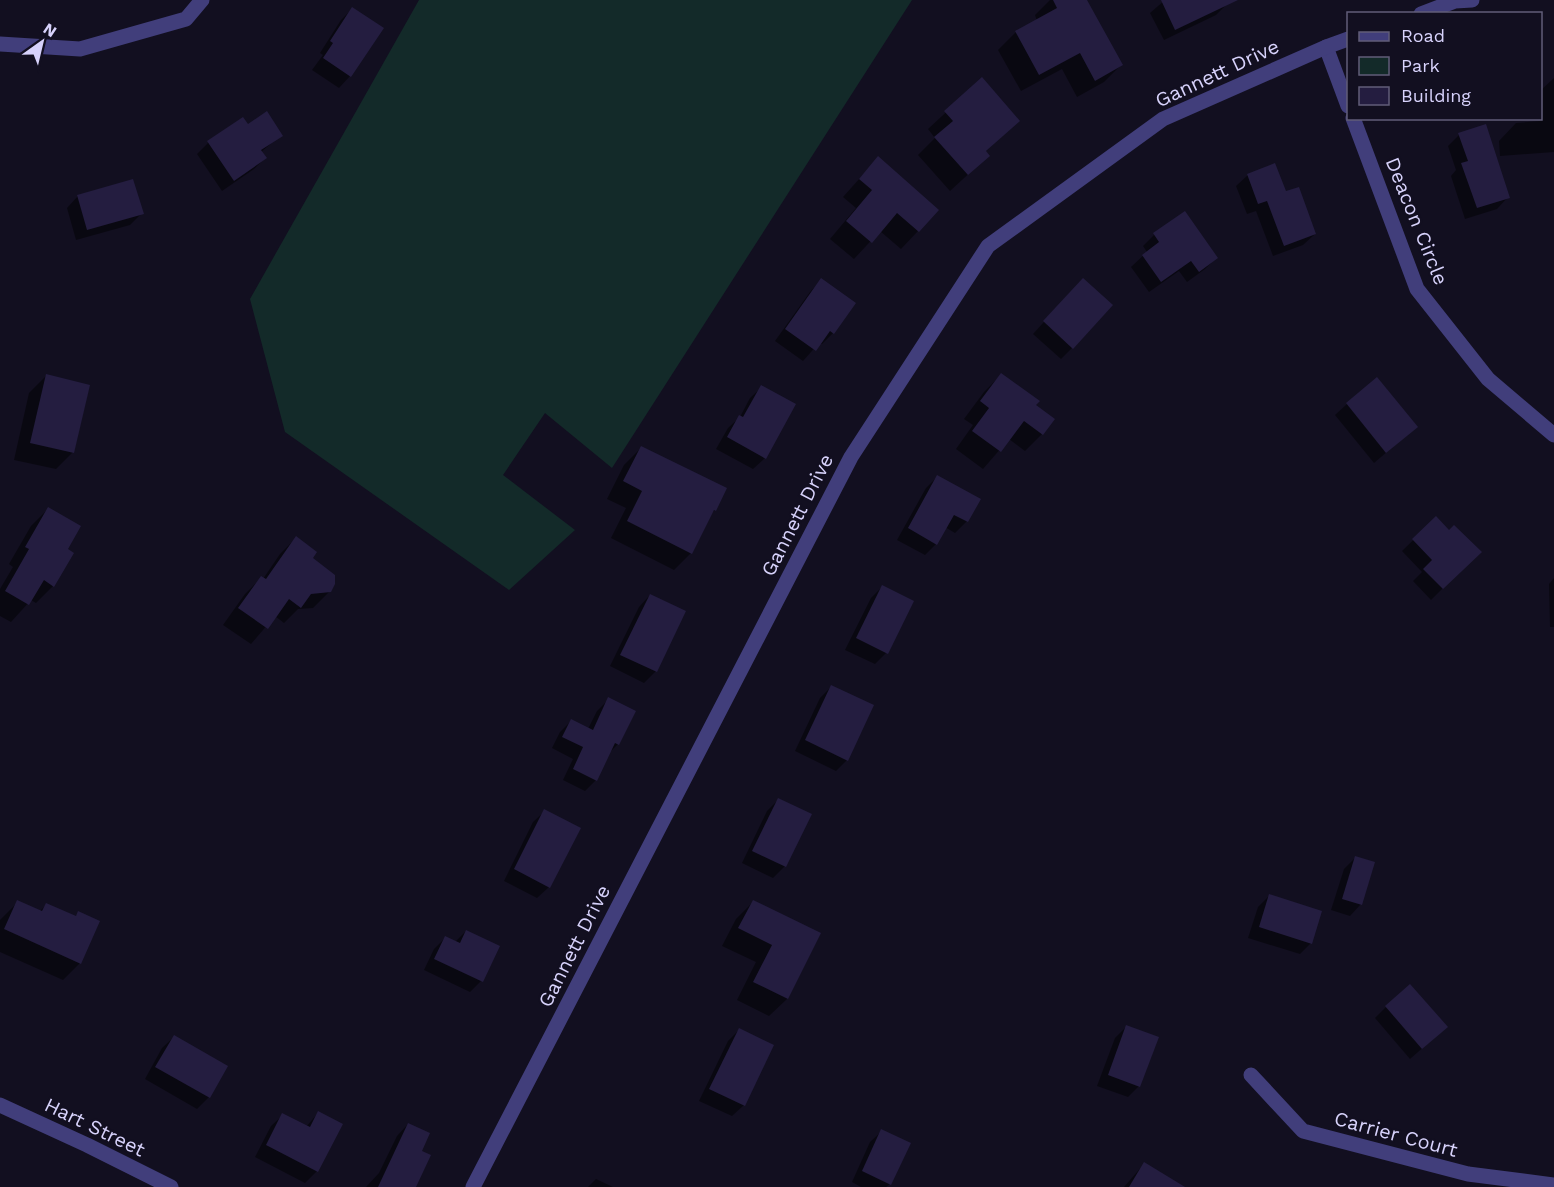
<svg xmlns="http://www.w3.org/2000/svg" width="1554" height="1187" font-family="'Work Sans',sans-serif">
<style>
.green{fill:#132a29}
.shadow{fill:#0007}
.building{fill:#241d40}
.lines{fill:none;stroke-linecap:round;stroke-linejoin:round}
.minor{stroke:#413e7b;stroke-width:15}
.tertiary{stroke:#413e7b;stroke-width:15}
.labels{text-anchor:middle;stroke-width:4.5;stroke-linejoin:round;paint-order:stroke}
.street-label{font-size:20px;fill:#d7d2fb;stroke:#120f20}
</style>
<rect width="100%" height="100%" fill="#120f20"/>
<polygon class="green" points="419,0 912,0 612,468 545,413 503,475 575,530 509,590 285,432 250,299"/>
<g class="shadow">
<polygon points="1050,0 1086,0 1121,65 1104,82 1077,97 1062,69 1021,91 998,50 1016,32 1037,21 1035,15"/>
<polygon points="1165,0 1225,0 1227,4 1216,15 1164,40 1150,13"/>
<polygon points="352,9 382,28 350,76 339,88 312,70 323,55 320,53 341,20"/>
<polygon points="1554,78 1554,152 1500,156 1499,141 1516,123 1540,121 1540,91"/>
<polygon points="982,79 1018,121 985,152 988,156 950,191 918,155 935,138 928,129"/>
<polygon points="243,119 247,126 281,135 261,152 265,158 254,169 222,191 197,154 208,143"/>
<polygon points="1459,135 1508,197 1497,209 1465,219 1451,176 1456,170 1448,146"/>
<polygon points="878,158 918,231 901,249 880,231 854,259 830,239 856,208 843,197"/>
<polygon points="1248,175 1285,193 1315,234 1303,245 1273,256 1256,211 1247,214 1236,186"/>
<polygon points="78,196 142,213 130,225 76,240 67,208"/>
<polygon points="1154,235 1216,258 1205,269 1187,282 1179,271 1149,292 1131,267 1147,252 1143,246"/>
<polygon points="821,280 833,333 822,344 819,343 803,361 775,341 810,292"/>
<polygon points="1072,291 1072,348 1061,359 1033,334"/>
<polygon points="1001,375 1034,405 1042,434 1025,451 1009,439 983,469 956,449 973,425 964,419 984,392"/>
<polygon points="46,376 73,452 56,469 14,460 29,393"/>
<polygon points="762,387 765,458 753,469 716,449 728,428 740,417 750,398"/>
<polygon points="1347,404 1416,427 1374,463 1335,415"/>
<polygon points="641,448 715,510 710,514 691,553 674,570 611,538 626,508 607,499 624,465"/>
<polygon points="937,477 979,500 967,521 955,533 945,527 936,544 925,555 897,540 926,488"/>
<polygon points="48,509 66,550 53,586 36,603 31,600 11,622 0,616 0,589 13,567 9,564 31,526"/>
<polygon points="1436,518 1449,532 1479,552 1431,600 1413,581 1422,572 1402,551"/>
<polygon points="296,538 311,558 330,591 313,608 298,609 284,623 275,616 251,644 223,625 245,594 261,578 263,579 280,554"/>
<polygon points="1554,578 1554,627 1550,627 1549,584"/>
<polygon points="882,587 886,653 875,664 845,650 871,598"/>
<polygon points="650,595 656,671 644,683 610,666 639,607"/>
<polygon points="831,687 847,760 836,771 795,751 820,698"/>
<polygon points="609,699 618,744 609,753 596,780 585,791 563,780 573,759 552,748 560,732 571,721 588,729 597,711"/>
<polygon points="779,799 810,814 785,866 773,878 742,863 767,811"/>
<polygon points="545,811 549,887 537,898 504,881 533,822"/>
<polygon points="1355,858 1361,904 1350,916 1331,910 1344,869"/>
<polygon points="1269,896 1311,943 1300,954 1248,938 1258,907"/>
<polygon points="18,902 40,911 47,904 75,917 79,913 80,963 63,980 0,952 0,920"/>
<polygon points="753,902 819,934 787,999 769,1016 737,1000 756,962 722,946 736,919"/>
<polygon points="466,931 481,981 470,992 424,970 434,949 445,938 455,942"/>
<polygon points="1386,1007 1434,1038 1410,1059 1375,1018"/>
<polygon points="1126,1027 1139,1086 1128,1097 1097,1086 1115,1038"/>
<polygon points="739,1030 744,1105 732,1116 699,1101 728,1041"/>
<polygon points="174,1037 209,1097 197,1109 145,1079 162,1048"/>
<polygon points="318,1113 317,1171 305,1183 255,1157 271,1126 283,1115 306,1127"/>
<polygon points="408,1124 420,1152 414,1187 366,1187 379,1173 397,1136"/>
<polygon points="882,1131 890,1184 886,1187 861,1187 852,1182 870,1142"/>
<polygon points="1144,1164 1177,1187 1124,1187"/>
<polygon points="596,1179 613,1187 588,1187"/>
</g>
<g class="building">
<polygon points="1053,0 1087,0 1123,65 1095,81 1080,53 1039,75 1015,31 1057,8"/>
<polygon points="1161,0 1238,0 1175,30"/>
<polygon points="352,7 384,28 351,77 323,58 333,43 330,41"/>
<polygon points="982,77 1020,121 986,151 990,156 968,175 934,137 953,121 944,111"/>
<polygon points="267,111 283,136 261,150 267,158 234,181 207,141 243,117 248,124"/>
<polygon points="1486,124 1510,198 1477,208 1461,163 1468,161 1458,133"/>
<polygon points="878,156 939,210 919,232 897,213 872,243 846,221 872,190 859,179"/>
<polygon points="1275,163 1286,191 1299,187 1316,234 1284,246 1267,201 1258,204 1247,174"/>
<polygon points="133,179 144,214 87,230 77,195"/>
<polygon points="1185,211 1218,258 1199,272 1191,261 1161,282 1142,255 1159,242 1153,233"/>
<polygon points="821,278 856,303 834,334 830,331 816,351 785,329"/>
<polygon points="1083,278 1113,305 1073,349 1043,321"/>
<polygon points="1001,373 1040,401 1036,405 1055,419 1043,435 1024,421 1001,452 972,431 989,408 980,401"/>
<polygon points="46,374 90,385 74,453 30,443"/>
<polygon points="1377,377 1418,427 1386,453 1346,403"/>
<polygon points="761,385 796,404 766,459 727,437 739,415 743,417"/>
<polygon points="641,446 727,488 716,511 714,510 692,554 627,521 642,491 623,481"/>
<polygon points="937,475 981,499 968,522 954,515 937,545 908,528"/>
<polygon points="48,507 81,526 68,549 74,553 54,587 44,580 29,605 5,591 29,549 25,547"/>
<polygon points="1436,516 1449,530 1454,525 1482,552 1443,589 1423,569 1432,560 1412,539"/>
<polygon points="296,536 317,552 313,558 335,575 335,584 331,592 311,594 301,608 289,599 268,629 238,608 261,576 266,579"/>
<polygon points="882,585 914,601 888,654 856,638"/>
<polygon points="650,594 686,611 657,672 620,655"/>
<polygon points="831,685 874,705 848,761 805,740"/>
<polygon points="608,697 636,711 619,745 615,743 597,781 573,769 583,747 562,737 571,719 593,730"/>
<polygon points="778,798 812,814 786,867 752,851"/>
<polygon points="544,809 581,828 550,888 514,869"/>
<polygon points="1355,856 1375,862 1362,905 1342,899"/>
<polygon points="1269,894 1322,911 1312,944 1259,927"/>
<polygon points="17,900 42,911 46,903 76,916 78,911 100,921 81,964 4,929"/>
<polygon points="753,900 821,933 788,999 753,982 772,945 738,928"/>
<polygon points="466,930 500,946 483,982 434,959 445,936 460,943"/>
<polygon points="1410,984 1448,1027 1422,1049 1385,1006"/>
<polygon points="1126,1025 1159,1037 1140,1087 1108,1075"/>
<polygon points="739,1028 774,1045 745,1106 709,1089"/>
<polygon points="174,1035 228,1066 210,1098 155,1067"/>
<polygon points="318,1111 343,1124 318,1172 266,1145 282,1113 310,1127"/>
<polygon points="408,1123 430,1133 422,1151 431,1155 416,1187 378,1187"/>
<polygon points="881,1129 911,1143 891,1185 862,1171"/>
<polygon points="1144,1162 1185,1187 1129,1187"/>
</g>
<g class="lines">
<g class="minor">
<polyline points="1421,14 1455,1 1472,0"/>
<polyline points="0,44 80,49 186,19 202,0"/>
<polyline points="1326,47 1348,106"/>
<polyline points="1353,118 1417,289 1488,379 1554,435"/>
<polyline points="1251,1075 1303,1131 1468,1174 1554,1185"/>
<polyline points="473,1187 851,457 988,246 1163,119 1326,47 1348,39"/>
</g>
<polyline class="tertiary" points="0,1105 87,1145 171,1187"/>
</g>
<g class="labels">
<g class="street-label">
<text transform="translate(1217 73) rotate(-25)" y="7">Gannett Drive</text>
<text transform="translate(1417 221) rotate(68)" y="7">Deacon Circle</text>
<text transform="translate(797 515) rotate(-63)" y="7">Gannett Drive</text>
<text transform="translate(574 946) rotate(-63)" y="7">Gannett Drive</text>
<text transform="translate(95 1127) rotate(26)" y="7">Hart Street</text>
<text transform="translate(1396 1134) rotate(15)" y="7">Carrier Court</text>
</g>
</g>
<rect x="1347" y="12" width="195" height="108" fill="#120f20" stroke="#615d78" stroke-width="1.5"/>
<rect x="1359" y="32" width="30" height="9" fill="#413e7b" stroke="#615d78" stroke-width="1.5"/>
<text x="1401" y="42" font-size="18" fill="#d7d2fb">Road</text>
<rect x="1359" y="57" width="30" height="18" fill="#132a29" stroke="#615d78" stroke-width="1.5"/>
<text x="1401" y="72" font-size="18" fill="#d7d2fb">Park</text>
<rect x="1359" y="87" width="30" height="18" fill="#241d40" stroke="#615d78" stroke-width="1.5"/>
<text x="1401" y="102" font-size="18" fill="#d7d2fb">Building</text>
<g transform="translate(42 42) rotate(34)" stroke="#120f20" stroke-width="4.5" paint-order="stroke">
<path d="M0-4.5L10 22L0 15L-10 22Z" fill="#d7d2fb"/>
<text y="-9" font-size="16" font-weight="bold" text-anchor="middle" fill="#d7d2fb">N</text>
</g>
</svg>
